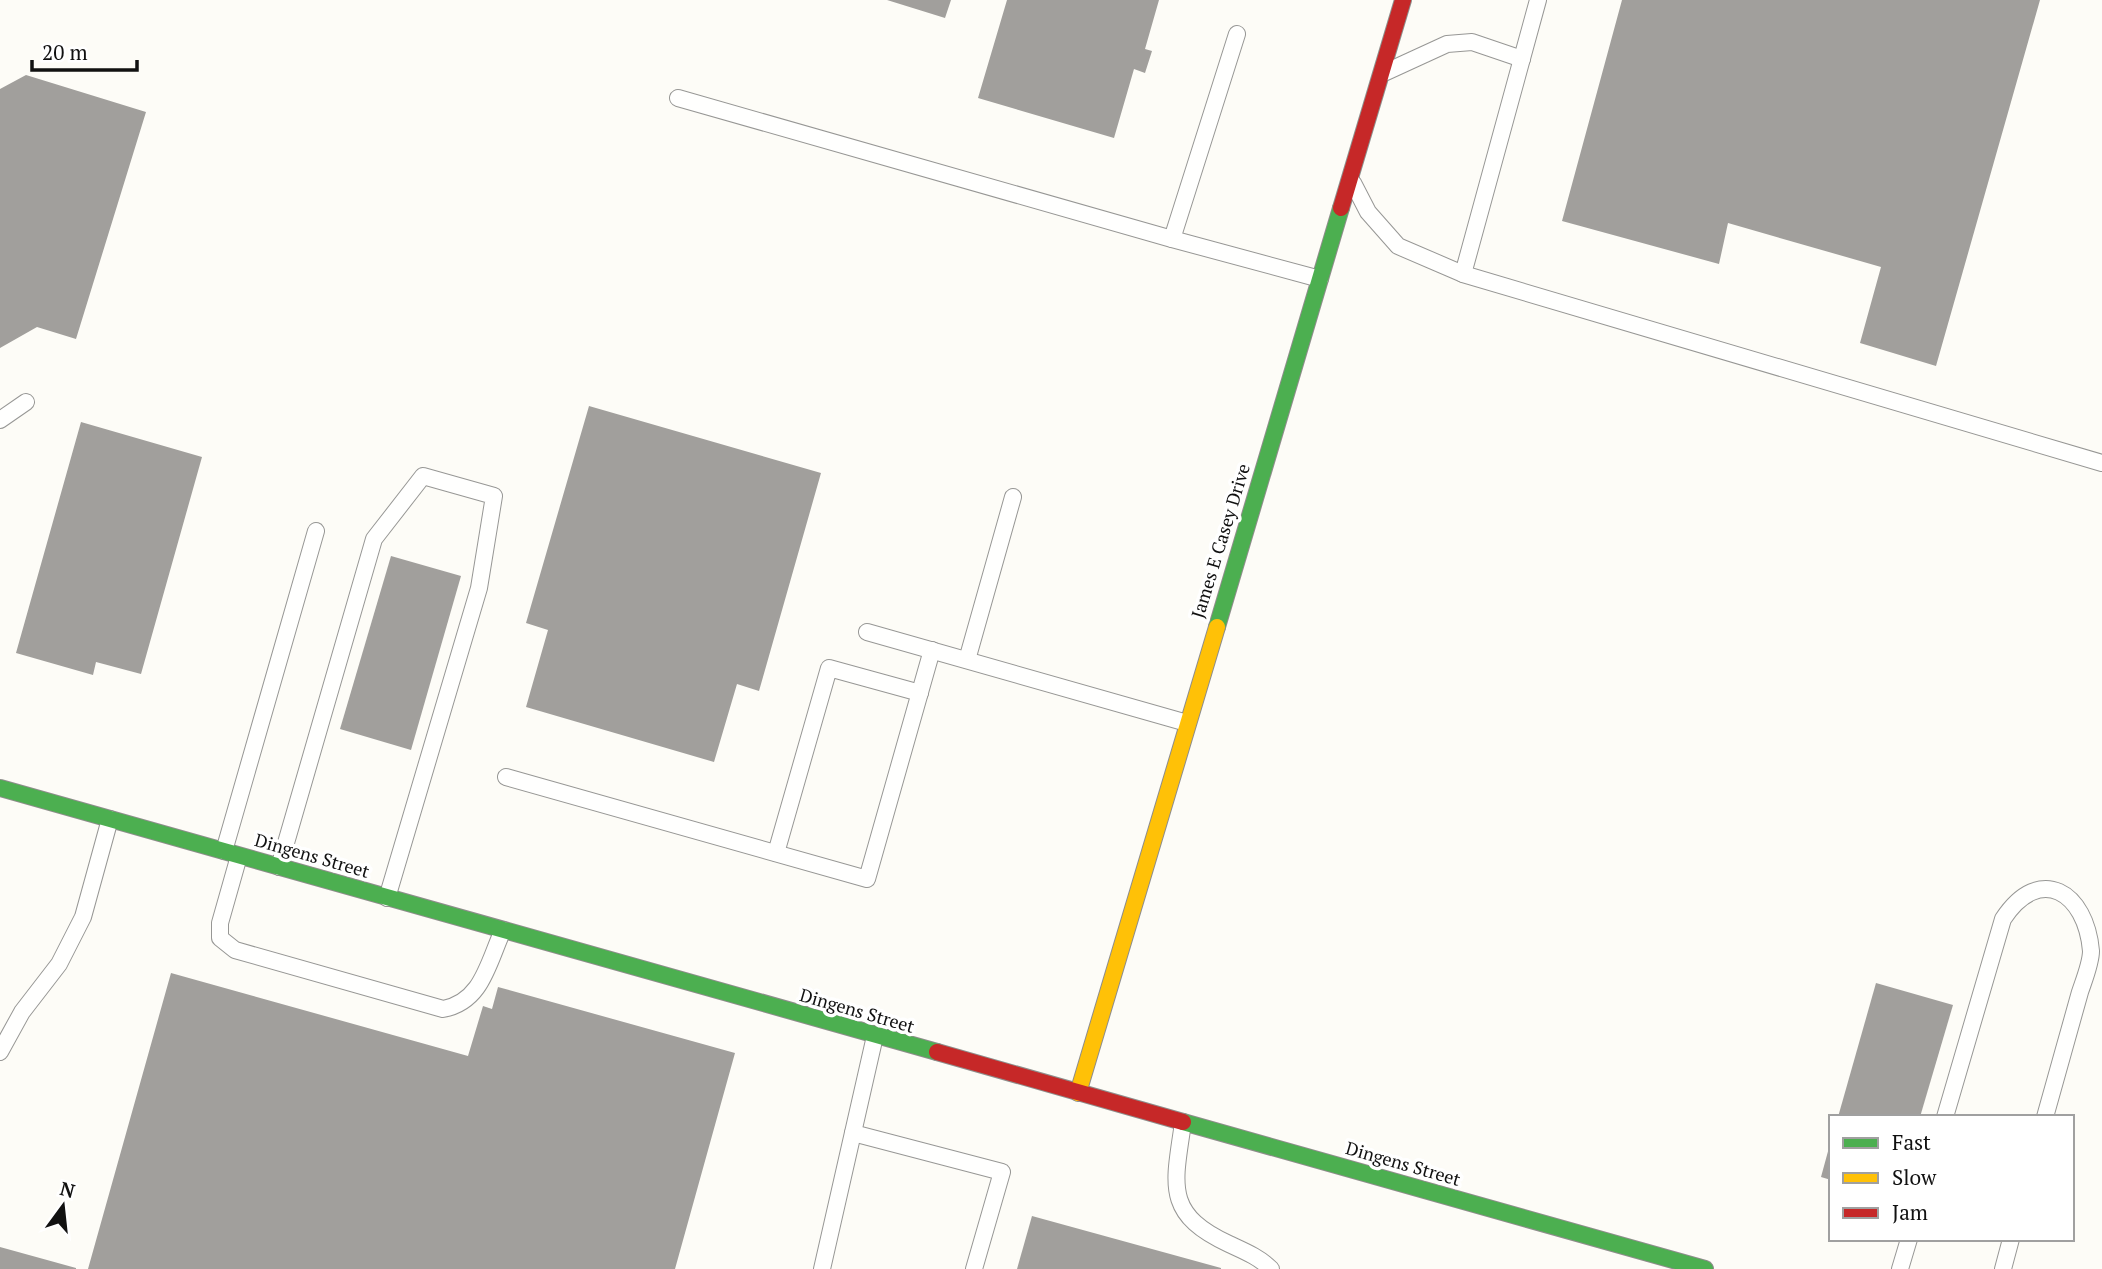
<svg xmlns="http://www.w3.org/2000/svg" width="2102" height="1269" font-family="'PT Serif',serif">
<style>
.building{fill:#a19f9c}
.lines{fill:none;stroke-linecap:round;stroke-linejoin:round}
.lane-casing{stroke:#979795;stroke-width:18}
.fast-casing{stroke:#8e8d8b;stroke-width:18}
.slow-casing{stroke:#8e8d8b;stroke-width:18}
.jam-casing{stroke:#8e8d8b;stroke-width:18}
.lane{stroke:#fffffe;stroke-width:16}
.fast{stroke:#4caf50;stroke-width:16}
.slow{stroke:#ffc107;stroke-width:16}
.jam{stroke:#c62828;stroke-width:16}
.labels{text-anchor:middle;stroke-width:7;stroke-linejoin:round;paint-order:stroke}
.street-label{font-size:18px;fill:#111;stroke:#fff}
</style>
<rect width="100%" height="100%" fill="#fdfcf7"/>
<g class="building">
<polygon points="887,0 951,0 945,18"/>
<polygon points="1007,0 1159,0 1145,49 1152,51 1145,73 1134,69 1114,138 978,98"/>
<polygon points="1622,0 2040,0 1936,366 1860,343 1881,267 1728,223 1719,264 1562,221"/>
<polygon points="26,75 146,112 76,339 37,327 0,348 0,89"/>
<polygon points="589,406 821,473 759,691 737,684 714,762 526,707 548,630 526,623"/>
<polygon points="81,422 202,457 141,674 96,662 93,675 16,653"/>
<polygon points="391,556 461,576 411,750 340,729"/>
<polygon points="171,973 468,1056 483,1006 492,1009 498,987 735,1053 675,1269 88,1269"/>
<polygon points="1876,983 1953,1005 1920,1117 1838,1117"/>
<polygon points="1830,1144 1831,1144 1831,1180 1821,1177"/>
<polygon points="1032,1216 1221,1268 1221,1269 1017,1269"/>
<polygon points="0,1247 76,1268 76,1269 0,1269"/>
</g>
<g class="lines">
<g class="lane-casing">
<g id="lane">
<polyline points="1538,0 1463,274 2102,463"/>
<polyline points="1237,34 1172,239 1320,279"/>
<polyline points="1386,72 1447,44 1472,42 1522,59"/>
<polyline points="678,98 1172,239"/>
<polyline points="1353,183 1368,212 1398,246 1463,274"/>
<polyline points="0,420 26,402"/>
<polyline points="867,632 1187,723"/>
<polyline points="967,660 1013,497"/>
<polyline points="506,777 867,879 932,650"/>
<polyline points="224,851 316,531"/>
<polyline points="776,853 829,668 920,693"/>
<path d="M239,856L220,923V938L235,950L443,1009C482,1002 488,963 503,930"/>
<polyline points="279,867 374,539 423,476 494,496 479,588 387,898"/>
<polyline points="0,1052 22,1012 59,964 83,917 110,819"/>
<path d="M1945,1117L2003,919C2040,863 2086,892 2091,951C2091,963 2084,980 2080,992C2068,1034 2057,1075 2045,1117"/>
<path d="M1183,1123C1174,1185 1164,1214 1229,1244C1244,1251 1259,1257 1271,1269"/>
<polyline points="853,1133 1002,1172 974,1269"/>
<polyline points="822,1269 875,1036"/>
<polyline points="1900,1269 1909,1239"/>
<polyline points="2003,1269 2011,1239"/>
</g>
</g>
<g class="fast-casing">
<g id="fast">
<polyline points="1217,627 1341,208"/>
<polyline points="0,788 937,1052"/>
<polyline points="1183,1122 1705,1269"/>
</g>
</g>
<g class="slow-casing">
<polyline id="slow" points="1078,1093 1217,627"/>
</g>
<g class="jam-casing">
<g id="jam">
<polyline points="1341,208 1403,0"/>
<polyline points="937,1052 1183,1122"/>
</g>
</g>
<use href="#lane" class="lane"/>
<use href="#fast" class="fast"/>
<use href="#slow" class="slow"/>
<use href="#jam" class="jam"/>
</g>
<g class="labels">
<g class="street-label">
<text transform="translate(1221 541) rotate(-73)" y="6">James E Casey Drive</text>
<text transform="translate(312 856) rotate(16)" y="6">Dingens Street</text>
<text transform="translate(857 1011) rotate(16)" y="6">Dingens Street</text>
<text transform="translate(1403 1164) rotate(16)" y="6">Dingens Street</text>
</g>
</g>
<rect x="1829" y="1115" width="245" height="126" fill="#ffffff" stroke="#a0a0a0" stroke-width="2"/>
<rect x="1843" y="1138" width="35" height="10" fill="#4caf50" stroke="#a0a0a0" stroke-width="2"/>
<text x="1892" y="1150" font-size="21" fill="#111111">Fast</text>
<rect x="1843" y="1173" width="35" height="10" fill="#ffc107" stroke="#a0a0a0" stroke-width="2"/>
<text x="1892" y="1185" font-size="21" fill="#111111">Slow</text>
<rect x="1843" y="1208" width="35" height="10" fill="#c62828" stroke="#a0a0a0" stroke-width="2"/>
<text x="1892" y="1220" font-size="21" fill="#111111">Jam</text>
<g transform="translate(63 1206) rotate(15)" stroke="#ffffff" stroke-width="5" paint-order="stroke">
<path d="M0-5L12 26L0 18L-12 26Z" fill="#111111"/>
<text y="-10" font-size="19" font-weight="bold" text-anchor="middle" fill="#111111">N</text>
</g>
<path d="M32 60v10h105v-10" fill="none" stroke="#111111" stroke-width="3.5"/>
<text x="42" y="60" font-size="21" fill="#111111" stroke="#ffffff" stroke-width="5" paint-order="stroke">20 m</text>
</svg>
